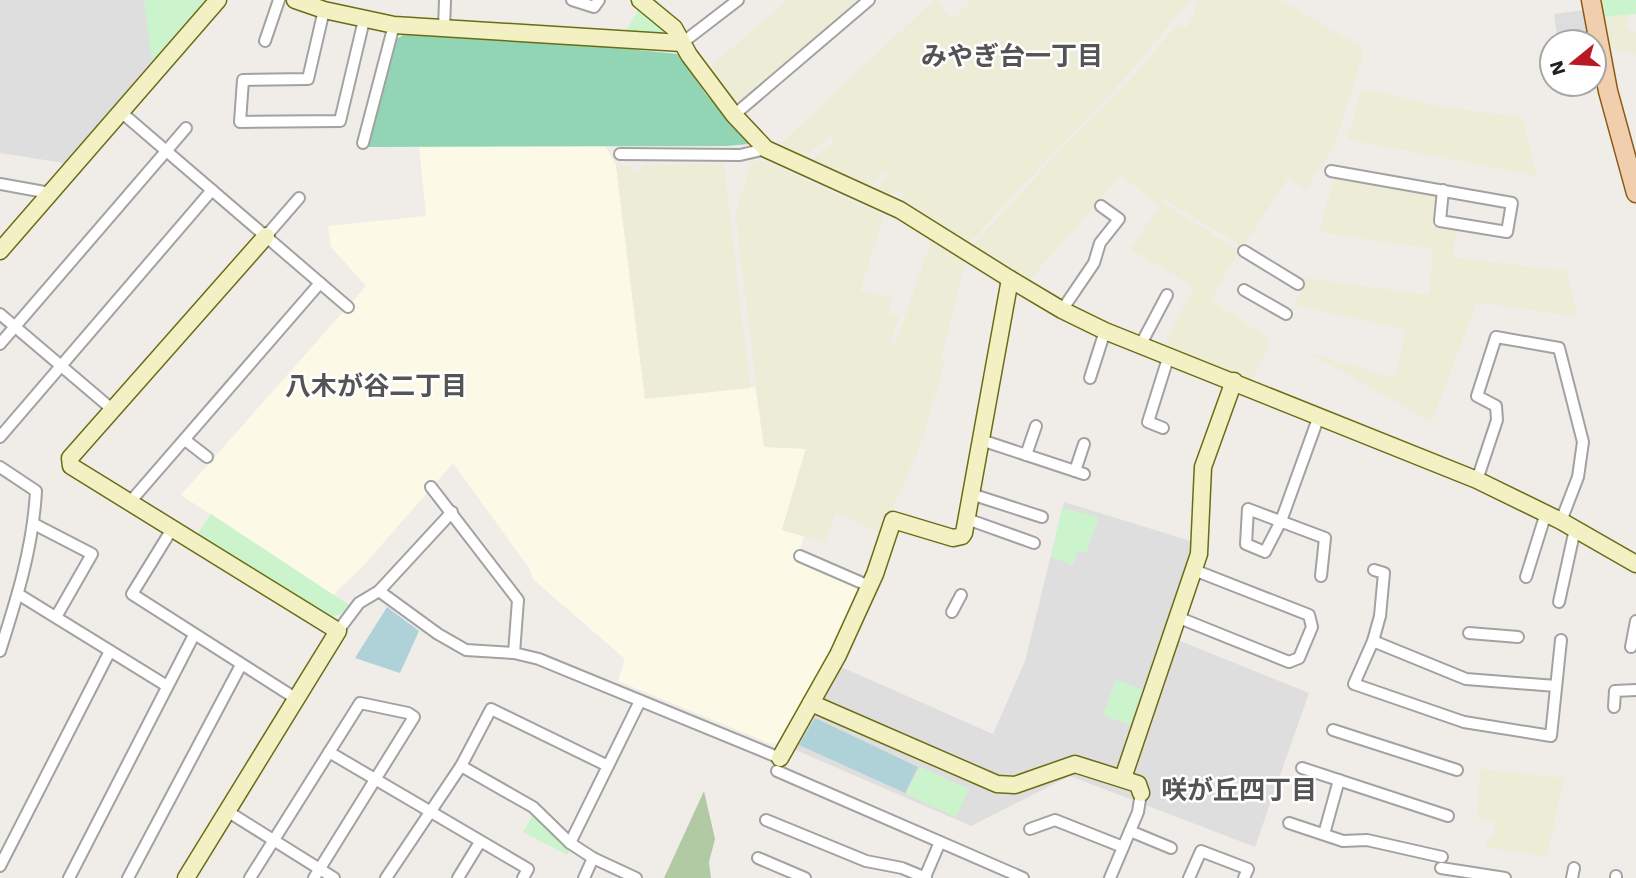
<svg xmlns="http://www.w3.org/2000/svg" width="1636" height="878" font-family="'Work Sans','Noto Sans JP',sans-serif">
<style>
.residential{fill:#dfdede}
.education{fill:#fcfae6}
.farmland{fill:#ececd7}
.forest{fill:#b1caa3}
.park{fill:#ccf4cc}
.pitch{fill:#91d5b5}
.parking{fill:#ddd}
.water{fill:#afd2d8}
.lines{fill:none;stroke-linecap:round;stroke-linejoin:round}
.street-casing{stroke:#a2a2a2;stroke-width:14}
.secondary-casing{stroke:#6a6d13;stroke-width:19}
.primary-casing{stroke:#8b5a13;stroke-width:21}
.street{stroke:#fff;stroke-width:10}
.secondary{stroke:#f3f1c4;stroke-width:16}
.primary{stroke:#f1cead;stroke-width:18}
.labels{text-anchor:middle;stroke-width:5;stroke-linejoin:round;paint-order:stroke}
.neighbourhood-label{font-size:26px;font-weight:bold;fill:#545454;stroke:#fff}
</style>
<rect width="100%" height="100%" fill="#f0ede9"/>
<g class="residential">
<polygon points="0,0 206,0 64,163 0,153"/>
<polygon points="1064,502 1207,546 1178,636 1180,641 1309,693 1255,847 1070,776 971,826 791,748 839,666 993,734 1025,661"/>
</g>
<polygon class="education" points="602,139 616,166 645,398 755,387 764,447 806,448 782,529 804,537 797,558 861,586 832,654 780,742 771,744 618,681 625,659 534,580 529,568 453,463 363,566 333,595 181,495 366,286 331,247 328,226 426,216 419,144"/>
<g class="farmland">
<polygon points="788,0 858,0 736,105 707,69"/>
<polygon points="934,0 936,0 952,20 972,0 1190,0 1127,76 968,244 912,208 900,203 903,194 895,190 891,198 876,191 888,174 883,171 870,188 810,161 835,141 830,135 804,158 778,146"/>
<polygon points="1197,0 1280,0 1360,46 1363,55 1334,147 1306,190 1288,178 1243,247 1164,199 1162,202 1239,251 1211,300 1271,340 1252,380 1219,366 1217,368 1163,346 1194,287 1130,249 1160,205 1121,176 1027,283 971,247 1067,143 1135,74 1178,24 1186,28 1198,5 1195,3"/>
<polygon points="1629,15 1624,28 1636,33 1636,55 1609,48 1603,17"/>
<polygon points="1362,89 1443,107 1522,117 1537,176 1347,139"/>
<polygon points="752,161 766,162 884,216 860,291 892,298 888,312 899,317 890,344 895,345 931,241 965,262 941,360 945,362 919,450 881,533 836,513 825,542 782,530 806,449 764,447 735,212"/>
<polygon points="724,163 750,388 645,399 616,166 631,166 631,172 641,172 643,165"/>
<polygon points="1335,175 1437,197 1432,225 1457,229 1453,257 1567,271 1577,317 1477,302 1432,422 1307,352 1394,378 1406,330 1295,305 1305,278 1429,295 1433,249 1319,232"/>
<polygon points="1480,769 1565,778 1546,857 1485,847 1488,837 1493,837 1496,821 1477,818"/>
</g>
<polygon class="forest" points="704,791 715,839 709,862 711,878 664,878"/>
<g class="park">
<polygon points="144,0 206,0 152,61"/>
<polygon points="1599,0 1636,0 1636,14 1602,17"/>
<polygon points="639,9 665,28 660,36 624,33"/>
<polygon points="1062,508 1099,517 1086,553 1077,551 1073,565 1051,557"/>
<polygon points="211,514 349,605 344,613 330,617 196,536"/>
<polygon points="1116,680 1143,690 1130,725 1103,715"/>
<polygon points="920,767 969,789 956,817 906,794"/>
<polygon points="533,815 570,850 567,855 523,832"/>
</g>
<polygon class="pitch" points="403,35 539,40 678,54 705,93 749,144 727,146 368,147 395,40"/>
<polygon class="parking" points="1585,10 1589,37 1558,42 1554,14"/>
<g class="water">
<polygon points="387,607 419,631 400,673 355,658"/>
<polygon points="815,718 918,767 905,793 799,745"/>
</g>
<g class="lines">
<g class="street-casing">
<g id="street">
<polyline points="572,0 594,7 599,0"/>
<polyline points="324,10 308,79 243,80 240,122 340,121 364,20"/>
<polyline points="444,28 445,0"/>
<polyline points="265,41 279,0"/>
<polyline points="682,43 738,0"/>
<polyline points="121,112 348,307"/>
<polyline points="734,115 869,0"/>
<polyline points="363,143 394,25"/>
<polyline points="620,154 740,155 766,149"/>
<polyline points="1331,171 1512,203 1507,232 1440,221 1443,190"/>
<polyline points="0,184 50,193"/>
<polyline points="266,236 299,198"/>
<polyline points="1244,251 1298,284"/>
<polyline points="1244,290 1286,314"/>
<polyline points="1062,310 1094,263 1100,243 1119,219 1101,206"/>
<polyline points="0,314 113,410"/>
<polyline points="0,344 186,128"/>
<polyline points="1141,344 1167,295"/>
<polyline points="1090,378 1105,331"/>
<polyline points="1319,416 1281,521 1265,552 1246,544 1248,509 1325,538 1321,576"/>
<polyline points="1163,428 1148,422 1169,355"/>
<polyline points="0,437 212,190"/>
<polyline points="185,440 207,457"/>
<polyline points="981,440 1084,474"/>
<polyline points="1026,455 1036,426"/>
<path d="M0,467L36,491C33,547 17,598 0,651"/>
<polyline points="1075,471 1084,444"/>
<polyline points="1477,480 1497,420 1496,406 1477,396 1496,337 1559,348 1583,442 1578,477 1561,521"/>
<polyline points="431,487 518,600 514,653"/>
<polyline points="971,494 1042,517"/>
<polyline points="130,502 320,283"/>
<polyline points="967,519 1034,543"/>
<polyline points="34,524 92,554 56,617"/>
<polyline points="172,529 132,594 295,698"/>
<polyline points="800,556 869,586"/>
<polyline points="1374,570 1384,573 1380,616 1373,641 1354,684 1464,722 1551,736 1561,640"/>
<polyline points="1526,577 1546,513"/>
<polyline points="379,591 438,634 466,650 514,653 539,659 780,758"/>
<polyline points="18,594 167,686"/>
<polyline points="1559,602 1575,529"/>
<polyline points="952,612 961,595"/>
<polyline points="1177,617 1289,662 1299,658 1312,627 1309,615 1194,570"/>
<polyline points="338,631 359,603 379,591 452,512"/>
<polyline points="1469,633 1518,637"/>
<polyline points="1373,641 1466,679 1556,686"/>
<polyline points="1631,647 1636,621"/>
<polyline points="1614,707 1615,691 1636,690"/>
<polyline points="1333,730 1457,770"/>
<polyline points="329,752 528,869 523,878"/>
<polyline points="461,766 533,807 570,843 593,858 636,878"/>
<polyline points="1302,768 1448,816"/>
<polyline points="777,771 1023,878"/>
<polyline points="227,811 334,878"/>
<polyline points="766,820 866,861 902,868 926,878"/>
<polyline points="1289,823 1343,841 1367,840 1442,857"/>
<polyline points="1030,829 1055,820 1123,847"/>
<polyline points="1130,831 1171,848"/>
<polyline points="1324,834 1339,780"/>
<polyline points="570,843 640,701"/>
<polyline points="758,858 805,878"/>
<polyline points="0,866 110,651"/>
<polyline points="1441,868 1505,878"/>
<polyline points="925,877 940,842"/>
<polyline points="69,878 194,635"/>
<polyline points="128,878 241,665"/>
<polyline points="250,878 360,703 408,713 414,717 314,878"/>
<polyline points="386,878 461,766 491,709 608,766"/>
<polyline points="458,878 480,842"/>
<polyline points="584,878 593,858"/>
<polyline points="1110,878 1138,812 1141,793"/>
<polyline points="1189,878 1201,851 1248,869 1244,878"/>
<polyline points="1572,878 1574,868"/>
<polyline points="1616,878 1616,876"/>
</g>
</g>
<g class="secondary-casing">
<g id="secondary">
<polyline points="295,0 324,10 394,25 682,43"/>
<polyline points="640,0 674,28 689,55 734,115 766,149 900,210 1010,279 1062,310 1105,331 1477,480 1561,521 1636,564"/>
<polyline points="0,251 218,0"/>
<polyline points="811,703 997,784 1015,785 1075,764 1138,784 1141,793"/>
<polyline points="780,758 838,655 875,574 893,520 953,538 962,536 964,533 1010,279"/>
<polyline points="1123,778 1199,554 1203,467 1234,381"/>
<polyline points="186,878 338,631 71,466 70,458 266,236"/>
</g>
</g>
<g class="primary-casing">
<polyline id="primary" points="1591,0 1608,91 1636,193"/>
</g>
<use href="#street" class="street"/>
<use href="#secondary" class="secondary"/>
<use href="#primary" class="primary"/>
</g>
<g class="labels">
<g class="neighbourhood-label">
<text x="1012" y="65">みやぎ台一丁目</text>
<text x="376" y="395">八木が谷二丁目</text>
<text x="1239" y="799">咲が丘四丁目</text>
</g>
</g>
<g transform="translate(1573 63) rotate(252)"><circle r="33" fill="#ffffff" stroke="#a6a6a6" stroke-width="2"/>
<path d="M0-5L12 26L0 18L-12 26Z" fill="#b91925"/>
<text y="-10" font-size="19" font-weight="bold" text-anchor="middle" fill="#212121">N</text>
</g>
</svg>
